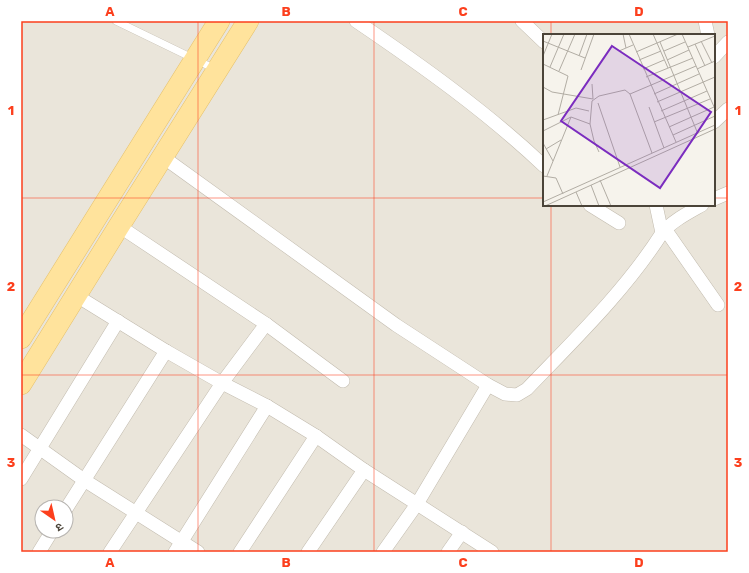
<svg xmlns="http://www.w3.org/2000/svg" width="749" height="573" font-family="Rubik,'Noto Sans Devanagari',sans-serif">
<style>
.residential{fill:#eae5da;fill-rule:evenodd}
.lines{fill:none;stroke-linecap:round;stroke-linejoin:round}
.lane-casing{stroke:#c2bbae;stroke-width:8}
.street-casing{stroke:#c2bbae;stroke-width:14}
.primary-casing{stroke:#e6c16a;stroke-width:22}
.lane{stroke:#fff;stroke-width:7}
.street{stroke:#fff;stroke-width:13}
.primary{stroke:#ffe39c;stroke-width:21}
.grid{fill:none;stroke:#fc3f1d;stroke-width:1;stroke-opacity:0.55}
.inset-road{fill:none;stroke:#b2ada4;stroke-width:1}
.view{fill:#7b2cbf;fill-opacity:0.15;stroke:#7b2cbf;stroke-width:2}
.inset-edge{fill:none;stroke:#4b4439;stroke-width:2}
.neatline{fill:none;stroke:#fc3f1d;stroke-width:1.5}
.grid-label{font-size:13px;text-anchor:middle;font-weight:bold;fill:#fc3f1d}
</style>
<rect width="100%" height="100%" fill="#f6f3ec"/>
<path class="residential" d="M21,21H728V552H21ZM544,35H714V205H544ZM42,507H66V531H42Z"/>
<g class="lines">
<g class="lane-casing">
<polyline id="lane" points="116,21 215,69"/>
</g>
<g class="street-casing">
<g id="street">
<path d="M356,21C421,65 487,112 544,166"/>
<polyline points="522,21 544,42"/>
<polyline points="705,21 708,35"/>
<polyline points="714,57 728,42"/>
<polyline points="714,122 728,109"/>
<path d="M163,157L396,325L488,385L505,394L517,395L527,389C574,340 625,291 662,233L656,205"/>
<polyline points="714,199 728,193"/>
<polyline points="590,205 619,223"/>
<polyline points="119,226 266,324 343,381"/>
<polyline points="665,229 718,305"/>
<path d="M662,233C672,221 688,213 702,205"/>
<polyline points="77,296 166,351 222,383 267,406 316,436 364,470 492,552"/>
<polyline points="21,435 84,480 198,552"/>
<polyline points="21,479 118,321"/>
<polyline points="66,509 166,351"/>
<polyline points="39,552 52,531"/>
<polyline points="110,552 222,383 266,324"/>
<polyline points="175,552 267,406"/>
<polyline points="240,552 316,436"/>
<polyline points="308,552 364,470"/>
<polyline points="383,552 417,504 488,385"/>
<polyline points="448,552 462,532"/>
</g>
</g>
<g class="primary-casing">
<g id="primary">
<polyline points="21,338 219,21"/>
<polyline points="21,384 119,226 248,21"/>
</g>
</g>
<use href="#lane" class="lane"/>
<use href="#street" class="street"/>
<use href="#primary" class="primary"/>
</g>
<path class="grid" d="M198,21V552M374,21V552M551,21V35M21,198H544M714,198H728M551,205V552M21,375H728"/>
<g transform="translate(543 34)">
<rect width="172" height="172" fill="#f6f3ec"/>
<path class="inset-road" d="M80,0L83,14M86,0L133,108M110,0L125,34M139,0L172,75M0,7L42,24M158,7L169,29M117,8L155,100M152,10L162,32M145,13L172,2M76,17L90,11M121,17L142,8M93,18L135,0M0,22L9,0M36,22L44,0M96,26L118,17M124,26L146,16M0,30L25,42L15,81M7,33L21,0M100,35L121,26M154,35L172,27M38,36L51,0M16,37L32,0M103,43L150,24M49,50L50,65M0,53L9,58L50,65M87,60L153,32M111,60L156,40M114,68L172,43M55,69L77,133M106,73L121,114M118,77L164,57M0,86L33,74L46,77M111,88L167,65M126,93L171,73M0,97L28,83L47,90M130,101L172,82M0,109L10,127M3,115L18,106M56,118L51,107L47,90L49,67L56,62L82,56L87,60L109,119M0,142L13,144L20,160M4,142L28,83M57,146L68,172M48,151L56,172M33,158L39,172M0,168L172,91M2,172L172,95"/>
<path class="view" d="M69,12L168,78L117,154L18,87Z"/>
<rect width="172" height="172" class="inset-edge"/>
</g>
<rect width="749" height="573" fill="none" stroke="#ffffff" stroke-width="44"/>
<g transform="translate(54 519) rotate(146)"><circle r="19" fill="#ffffff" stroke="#b7b4b0"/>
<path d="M0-3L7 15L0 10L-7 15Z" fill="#fc3f1d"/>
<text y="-6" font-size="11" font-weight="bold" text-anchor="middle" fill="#4b4439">उ</text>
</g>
<rect x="22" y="22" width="705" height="529" class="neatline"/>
<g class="grid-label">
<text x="110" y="16">A</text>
<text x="286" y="16">B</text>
<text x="463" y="16">C</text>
<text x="639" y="16">D</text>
<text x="11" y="115">1</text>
<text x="738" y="115">1</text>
<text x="11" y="291">2</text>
<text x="738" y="291">2</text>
<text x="11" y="467">3</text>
<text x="738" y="467">3</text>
<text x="110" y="567">A</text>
<text x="286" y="567">B</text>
<text x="463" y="567">C</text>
<text x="639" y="567">D</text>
</g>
</svg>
